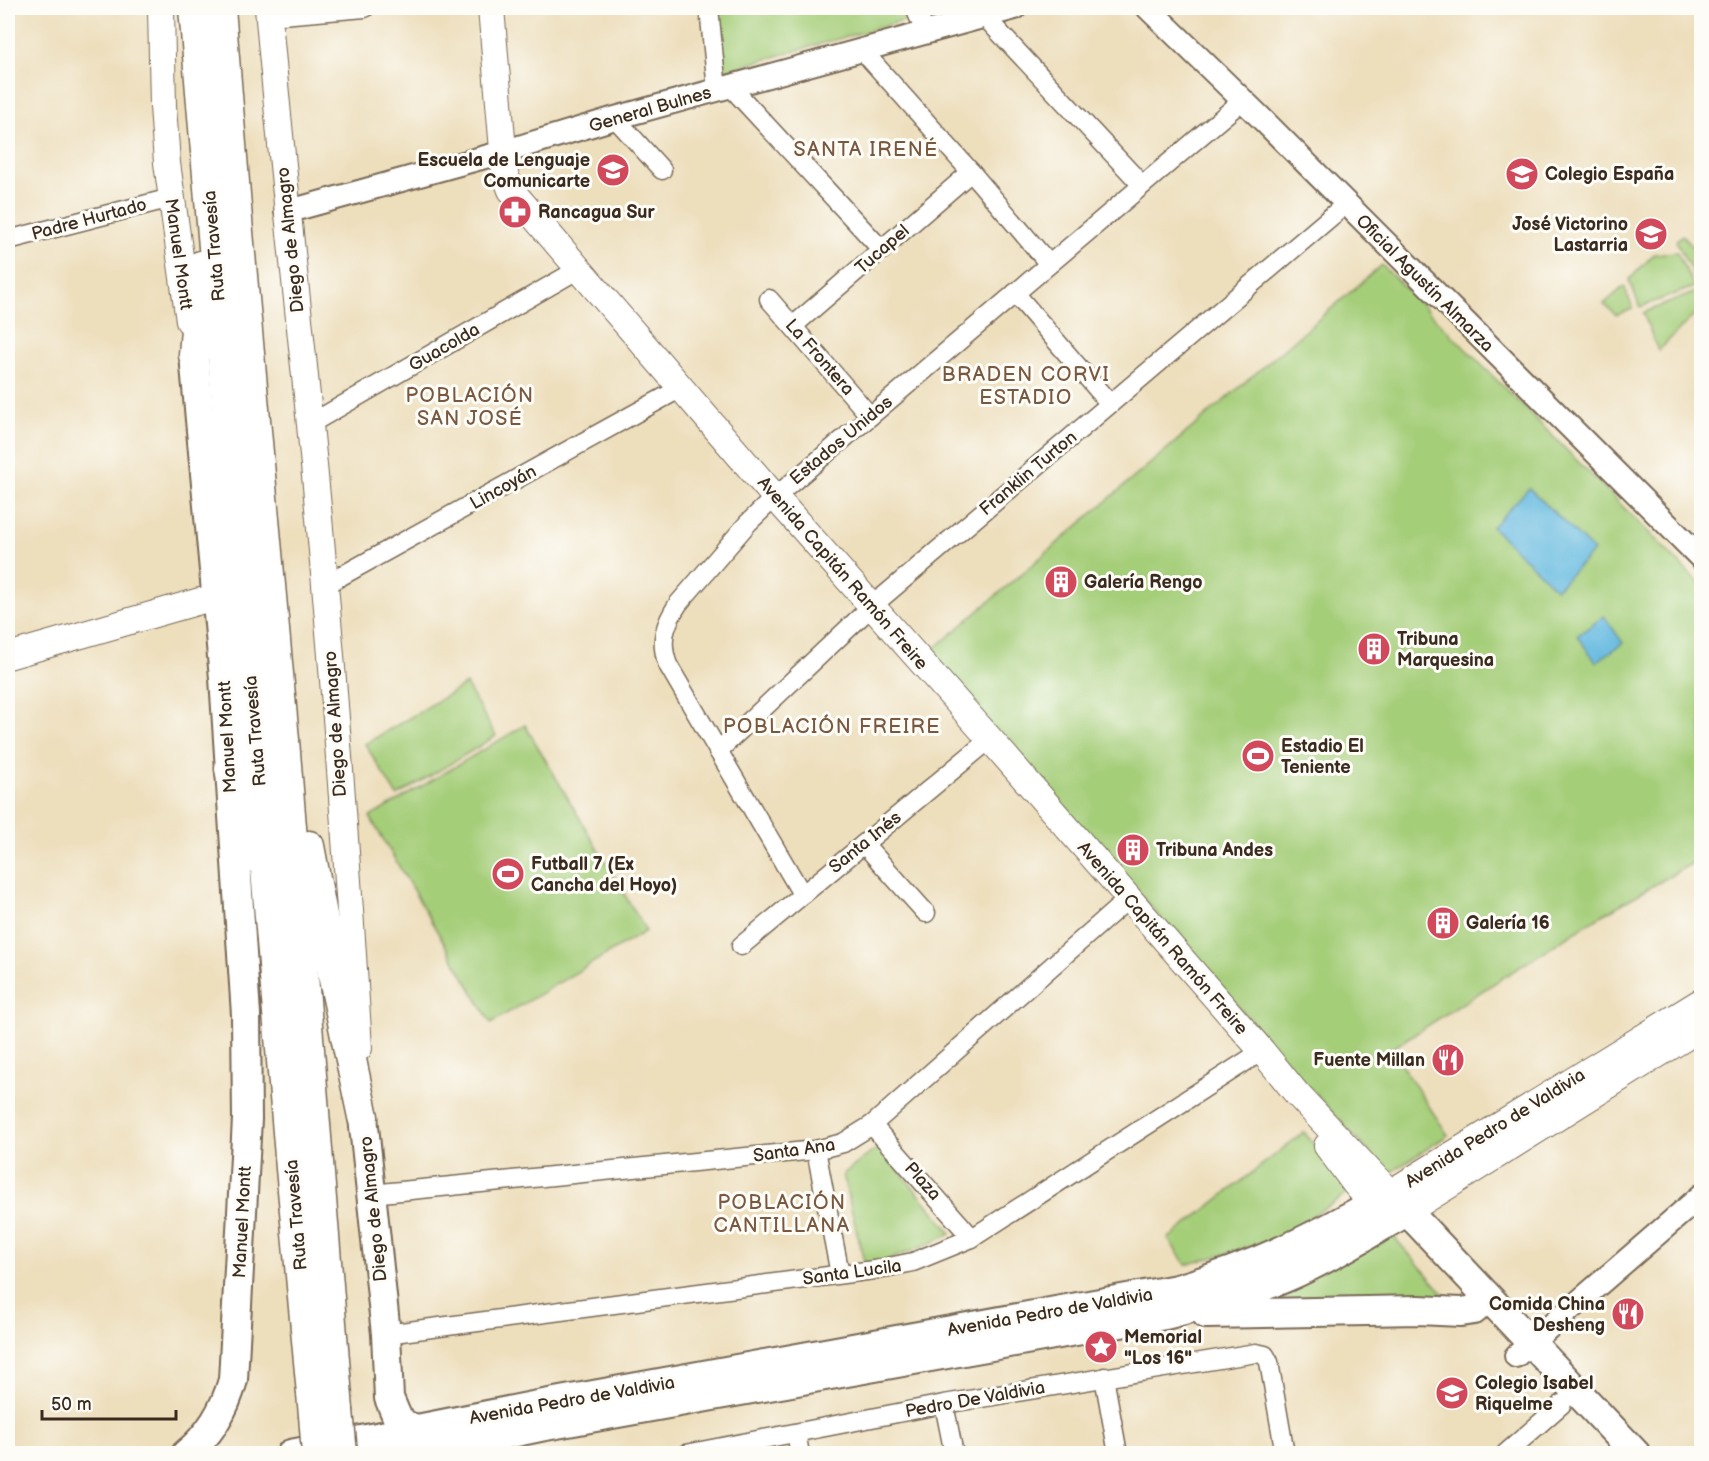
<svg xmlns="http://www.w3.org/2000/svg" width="1709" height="1461" font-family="'Balsamiq Sans',sans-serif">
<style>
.green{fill:#a5ce79;stroke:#707c4c;stroke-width:1.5}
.water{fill:#64b9e0;stroke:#50727f;stroke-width:1.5}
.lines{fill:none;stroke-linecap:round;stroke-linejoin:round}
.minor-casing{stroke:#796955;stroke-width:21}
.tertiary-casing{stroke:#796955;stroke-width:26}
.secondary-casing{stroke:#796955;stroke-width:28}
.primary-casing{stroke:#796955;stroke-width:32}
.trunk-casing{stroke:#796955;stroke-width:33}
.minor{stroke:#fff;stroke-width:18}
.tertiary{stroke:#fff;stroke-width:22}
.secondary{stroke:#fff;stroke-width:26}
.primary{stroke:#fff;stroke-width:28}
.trunk{stroke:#fff;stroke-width:30}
.trunk-bridge-casing{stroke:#796955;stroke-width:33;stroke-linecap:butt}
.trunk-bridge{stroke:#fff;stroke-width:30}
.labels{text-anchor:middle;stroke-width:6;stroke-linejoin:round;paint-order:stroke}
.street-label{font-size:18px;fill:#3b2a1e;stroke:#fdfcf7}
.poi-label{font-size:18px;font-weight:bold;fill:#3b2a1e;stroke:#fdfcf7;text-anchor:start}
.neighbourhood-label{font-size:20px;letter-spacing:1.5px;fill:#795840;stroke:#fdfcf7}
</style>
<rect width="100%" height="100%" fill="#fdfcf7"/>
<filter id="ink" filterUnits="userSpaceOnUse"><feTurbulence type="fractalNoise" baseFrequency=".0167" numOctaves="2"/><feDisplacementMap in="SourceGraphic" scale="12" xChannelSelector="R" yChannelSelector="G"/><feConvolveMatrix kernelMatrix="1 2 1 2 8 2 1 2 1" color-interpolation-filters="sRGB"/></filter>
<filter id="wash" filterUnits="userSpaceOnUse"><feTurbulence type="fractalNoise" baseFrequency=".008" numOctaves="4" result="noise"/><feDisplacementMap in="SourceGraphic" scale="24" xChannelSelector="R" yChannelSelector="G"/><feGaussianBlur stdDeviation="1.35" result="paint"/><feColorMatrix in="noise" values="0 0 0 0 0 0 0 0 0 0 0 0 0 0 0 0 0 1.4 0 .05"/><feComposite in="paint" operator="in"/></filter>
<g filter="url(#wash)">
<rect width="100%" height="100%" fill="#eddebc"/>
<g class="green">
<polygon points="713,8 919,8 921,16 720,72"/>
<polygon points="1682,235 1701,256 1701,284 1699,286 1676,241"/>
<polygon points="1677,252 1694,287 1640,307 1629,280 1654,254"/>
<polygon points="1382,265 1701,585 1701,858 1592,921 1391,1049 1448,1135 1389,1174 1309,1087 928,654"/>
<polygon points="1624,286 1633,309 1616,315 1604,304"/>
<polygon points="1696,292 1701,308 1658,351 1643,313"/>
<polygon points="466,684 496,736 397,796 365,744"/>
<polygon points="525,725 646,931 491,1023 370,817"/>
<polygon points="1304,1132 1350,1190 1335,1202 1271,1241 1186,1265 1168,1239"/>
<path d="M879,1147L945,1225L951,1234C923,1247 895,1259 865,1266L843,1174Z"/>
<polygon points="1394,1237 1454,1305 1253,1302"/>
</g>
<g class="water">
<polygon points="1529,488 1594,551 1556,589 1492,527"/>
<polygon points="1604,616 1623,643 1596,662 1577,636"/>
</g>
</g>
<g filter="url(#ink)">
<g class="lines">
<g class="minor-casing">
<g id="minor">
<polyline points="709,8 717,90"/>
<polyline points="915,8 925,32"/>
<polyline points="269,16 365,8"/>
<polyline points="984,16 1142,185"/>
<polyline points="861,49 971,172 1049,264"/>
<polyline points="731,87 882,250"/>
<polyline points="615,118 662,170"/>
<polyline points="8,240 171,198"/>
<polyline points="1015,293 1110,404"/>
<polyline points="769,299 870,416"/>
<polyline points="793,326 971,172"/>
<polyline points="310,424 579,269"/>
<polyline points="325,585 681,388"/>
<polyline points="718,751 872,606 1346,204"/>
<polyline points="864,844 926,913"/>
<path d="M802,894L668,665C659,641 665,624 678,604L748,523L775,497L1243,100"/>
<polyline points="741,946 990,739"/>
<polyline points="872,1125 972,1238"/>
<polyline points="816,1150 840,1274"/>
<polyline points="371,1194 816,1150 843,1143 872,1125 1128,899"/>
<polyline points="386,1334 874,1270 913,1262 972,1238 1262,1051"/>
<polyline points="1104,1377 1118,1454"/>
<polyline points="944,1404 954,1454"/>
<polyline points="796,1433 800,1454"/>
<polyline points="686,1454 944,1404 1256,1353 1265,1355 1269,1362 1285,1454"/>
<polyline points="1505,1454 1562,1404"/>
</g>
</g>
<g class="tertiary-casing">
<g id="tertiary">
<polyline points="1148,8 1258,115 1702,559"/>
<polyline points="286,212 503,152 615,118 1015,8"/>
<polyline points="1516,1356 1702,1195"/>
</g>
</g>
<g class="secondary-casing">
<g id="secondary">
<polyline points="161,8 163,106 167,163 189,321"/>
<path d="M268,8C280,147 296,286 310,425C331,632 346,840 359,1048"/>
<polyline points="491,8 505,174 511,190 775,497 990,739 1262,1051 1297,1094 1390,1193 1702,1001"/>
<polyline points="8,656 200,601 217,598"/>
<polyline points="1327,1146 1355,1184 1373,1204"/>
<polyline points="1408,1211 1702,1027"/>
</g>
</g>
<g class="primary-casing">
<g id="primary">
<polyline points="363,1117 386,1334 389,1398 397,1417 405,1425 416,1429"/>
<polyline points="1206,1314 1418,1310 1461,1312 1474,1310 1487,1297"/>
<path d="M186,1454C211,1434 225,1409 233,1380L247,1119L246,1015L224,678L194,355"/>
<path d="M291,1454L533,1406L1177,1289C1253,1267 1324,1234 1390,1193L1636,1454"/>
<path d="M410,1454L540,1427L1165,1315C1206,1304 1248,1294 1287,1277C1329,1259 1368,1234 1408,1211"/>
</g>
</g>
<g class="trunk-casing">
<g id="trunk">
<polyline points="194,8 291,1168 314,1415"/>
<polyline points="220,8 238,232 284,740 338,1410"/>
<polyline points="194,355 201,266"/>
<polyline points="230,769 250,856"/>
<polyline points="309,846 334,979 363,1117"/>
</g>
</g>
<use href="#minor" class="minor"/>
<use href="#tertiary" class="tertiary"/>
<use href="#secondary" class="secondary"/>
<use href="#primary" class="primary"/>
<use href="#trunk" class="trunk"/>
<g class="trunk-bridge-casing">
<g id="trunk-bridge">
<polyline points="338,1410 342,1454"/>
<polyline points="314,1415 317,1454"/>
</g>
</g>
<use href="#trunk-bridge" class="trunk-bridge"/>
</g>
</g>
<defs>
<g id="school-disc" transform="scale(1.725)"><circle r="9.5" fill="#d1495b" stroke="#fdfcf7"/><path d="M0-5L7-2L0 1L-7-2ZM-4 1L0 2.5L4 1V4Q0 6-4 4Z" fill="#fff"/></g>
<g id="pharmacy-disc" transform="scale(1.725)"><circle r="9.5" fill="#d1495b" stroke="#fdfcf7"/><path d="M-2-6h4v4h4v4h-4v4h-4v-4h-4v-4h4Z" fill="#fff"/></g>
<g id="building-disc" transform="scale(1.725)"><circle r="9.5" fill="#d1495b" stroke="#fdfcf7"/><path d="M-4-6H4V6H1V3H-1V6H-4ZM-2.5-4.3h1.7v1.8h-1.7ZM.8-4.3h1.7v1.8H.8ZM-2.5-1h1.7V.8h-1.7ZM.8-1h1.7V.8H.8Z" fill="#fff"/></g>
<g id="stadium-disc" transform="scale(1.725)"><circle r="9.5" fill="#d1495b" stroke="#fdfcf7"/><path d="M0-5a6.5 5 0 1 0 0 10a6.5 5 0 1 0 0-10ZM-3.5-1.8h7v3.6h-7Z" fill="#fff"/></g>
<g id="restaurant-disc" transform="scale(1.725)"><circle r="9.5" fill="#d1495b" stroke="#fdfcf7"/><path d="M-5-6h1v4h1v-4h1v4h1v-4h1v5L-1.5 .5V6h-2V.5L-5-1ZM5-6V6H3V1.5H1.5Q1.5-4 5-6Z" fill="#fff"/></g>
<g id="sight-disc" transform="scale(1.725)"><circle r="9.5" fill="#d1495b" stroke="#fdfcf7"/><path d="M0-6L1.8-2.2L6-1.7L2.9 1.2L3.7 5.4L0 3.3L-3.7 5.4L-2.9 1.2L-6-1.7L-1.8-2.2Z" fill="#fff"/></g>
</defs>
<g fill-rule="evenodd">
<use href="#school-disc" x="613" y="170"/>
<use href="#school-disc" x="1522" y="174"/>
<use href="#pharmacy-disc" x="515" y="212"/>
<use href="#school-disc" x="1651" y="234"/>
<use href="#building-disc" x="1061" y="582"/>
<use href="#building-disc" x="1374" y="649"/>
<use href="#stadium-disc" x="1258" y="756"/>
<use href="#building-disc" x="1133" y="850"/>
<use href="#stadium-disc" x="508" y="874"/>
<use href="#building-disc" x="1443" y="923"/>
<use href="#restaurant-disc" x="1448" y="1060"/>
<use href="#restaurant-disc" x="1628" y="1314"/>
<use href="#sight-disc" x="1101" y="1347"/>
<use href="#school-disc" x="1452" y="1393"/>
</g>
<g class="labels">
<g class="street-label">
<text transform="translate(650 109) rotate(-16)" y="6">General Bulnes</text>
<text transform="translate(89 219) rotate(-15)" y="6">Padre Hurtado</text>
<text transform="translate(290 240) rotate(-96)" y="6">Diego de Almagro</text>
<text transform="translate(214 246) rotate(-95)" y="6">Ruta Travesía</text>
<text transform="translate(882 249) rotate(-41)" y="6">Tucapel</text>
<text transform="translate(179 254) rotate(82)" y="6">Manuel Montt</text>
<text transform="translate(1425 283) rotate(45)" y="6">Oficial Agustín Almarza</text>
<text transform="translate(444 347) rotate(-30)" y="6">Guacolda</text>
<text transform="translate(820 357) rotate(49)" y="6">La Frontera</text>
<text transform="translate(841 440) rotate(-40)" y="6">Estados Unidos</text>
<text transform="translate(1028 473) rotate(-40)" y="6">Franklin Turton</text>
<text transform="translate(503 487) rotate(-29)" y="6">Lincoyán</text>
<text transform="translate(843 573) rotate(49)" y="6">Avenida Capitán Ramón Freire</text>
<text transform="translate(335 724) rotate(-94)" y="6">Diego de Almagro</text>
<text transform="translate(255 731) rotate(-95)" y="6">Ruta Travesía</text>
<text transform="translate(227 737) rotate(-93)" y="6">Manuel Montt</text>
<text transform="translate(865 842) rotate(-39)" y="6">Santa Inés</text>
<text transform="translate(1163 938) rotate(49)" y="6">Avenida Capitán Ramón Freire</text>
<text transform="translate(1495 1128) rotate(-32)" y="6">Avenida Pedro de Valdivia</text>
<text transform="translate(794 1150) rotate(-8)" y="6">Santa Ana</text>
<text transform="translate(923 1181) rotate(48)" y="6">Plaza</text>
<text transform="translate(373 1209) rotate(-96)" y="6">Diego de Almagro</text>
<text transform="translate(296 1215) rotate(-95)" y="6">Ruta Travesía</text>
<text transform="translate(242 1222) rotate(-87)" y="6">Manuel Montt</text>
<text transform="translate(852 1272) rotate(-8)" y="6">Santa Lucila</text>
<text transform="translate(1050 1312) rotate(-10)" y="6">Avenida Pedro de Valdivia</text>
<text transform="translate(975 1399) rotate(-10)" y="6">Pedro De Valdivia</text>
<text transform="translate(572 1400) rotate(-10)" y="6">Avenida Pedro de Valdivia</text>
</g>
<g class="poi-label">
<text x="590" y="166" text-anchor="end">Escuela de Lenguaje<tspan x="590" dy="21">Comunicarte</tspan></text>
<text x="1545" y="180">Colegio España</text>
<text x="538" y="218">Rancagua Sur</text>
<text x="1628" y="230" text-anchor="end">José Victorino<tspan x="1628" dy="21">Lastarria</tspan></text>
<text x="1084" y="588">Galería Rengo</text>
<text x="1397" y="645">Tribuna<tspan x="1397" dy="21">Marquesina</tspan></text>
<text x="1281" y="752">Estadio El<tspan x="1281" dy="21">Teniente</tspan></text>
<text x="1156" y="856">Tribuna Andes</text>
<text x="531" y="870">Futball 7 (Ex<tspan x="531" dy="21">Cancha del Hoyo)</tspan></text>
<text x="1466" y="929">Galería 16</text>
<text x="1425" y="1066" text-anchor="end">Fuente Millan</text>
<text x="1605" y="1310" text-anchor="end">Comida China<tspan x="1605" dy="21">Desheng</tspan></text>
<text x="1124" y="1343">Memorial<tspan x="1124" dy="21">"Los 16"</tspan></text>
<text x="1475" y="1389">Colegio Isabel<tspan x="1475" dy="21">Riquelme</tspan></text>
</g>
<g class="neighbourhood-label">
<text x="866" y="156">SANTA IRENÉ</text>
<text x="1026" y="381">BRADEN CORVI<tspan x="1026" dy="23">ESTADIO</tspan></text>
<text x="470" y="402">POBLACIÓN<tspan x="470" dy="23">SAN JOSÉ</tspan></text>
<text x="832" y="733">POBLACIÓN FREIRE</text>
<text x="782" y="1209">POBLACIÓN<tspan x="782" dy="23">CANTILLANA</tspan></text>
</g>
</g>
<rect width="1709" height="1461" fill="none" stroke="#fdfcf7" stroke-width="30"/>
<path d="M42 1410v9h134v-9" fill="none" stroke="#3b2a1e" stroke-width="3"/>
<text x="51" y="1410" font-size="18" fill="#3b2a1e" stroke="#fdfcf7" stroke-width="4.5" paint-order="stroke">50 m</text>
</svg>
